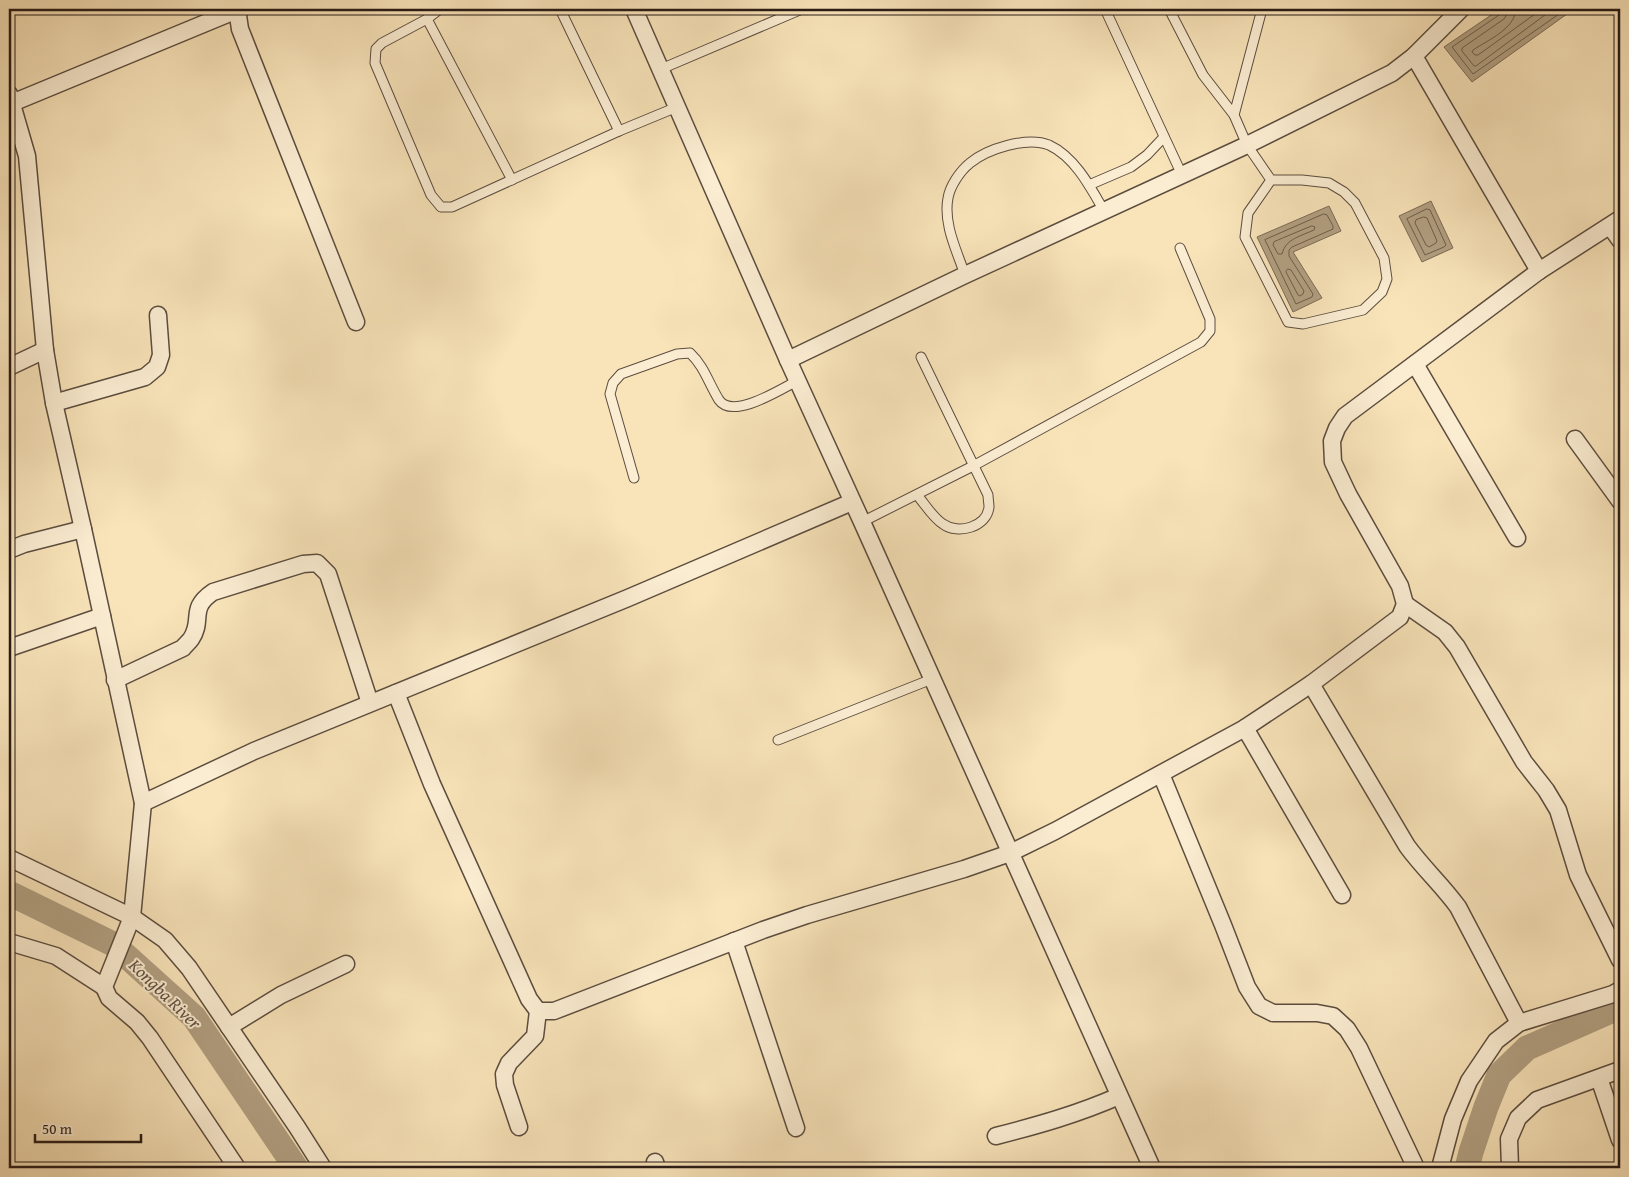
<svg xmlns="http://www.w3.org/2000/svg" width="1629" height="1177" font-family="'Gentium Book Plus',serif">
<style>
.water{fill:#b2a082;stroke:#7b6b57}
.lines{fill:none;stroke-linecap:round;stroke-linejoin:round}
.shore{stroke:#6d5e4c;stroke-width:1}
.river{stroke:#b2a082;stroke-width:25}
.lane-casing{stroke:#5c4d3f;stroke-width:11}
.street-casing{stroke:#5c4d3f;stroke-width:19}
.lane{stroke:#fbedd2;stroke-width:9}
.street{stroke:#fbedd2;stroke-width:16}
.labels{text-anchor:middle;stroke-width:4;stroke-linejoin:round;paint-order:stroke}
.water-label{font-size:18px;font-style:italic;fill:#5f5041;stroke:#fbedd2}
</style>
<rect width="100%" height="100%" fill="#f9e4ba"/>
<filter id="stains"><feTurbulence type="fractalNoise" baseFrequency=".004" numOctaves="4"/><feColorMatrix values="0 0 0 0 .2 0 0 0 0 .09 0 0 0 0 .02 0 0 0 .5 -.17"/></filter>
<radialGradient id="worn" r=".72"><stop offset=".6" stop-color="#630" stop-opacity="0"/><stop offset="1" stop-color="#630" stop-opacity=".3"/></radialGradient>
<g class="water">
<polygon points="1500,9 1563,9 1567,14 1472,82 1444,47"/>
<polygon points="1431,201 1453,248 1422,262 1399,216"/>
<polygon points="1329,206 1341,231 1293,252 1322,298 1293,312 1257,237"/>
</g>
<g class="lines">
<g class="shore">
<polyline points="1502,9 1499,15 1452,47 1473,74 1559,14 1560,9"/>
<polyline points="1508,9 1507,14 1504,19 1462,48 1462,51 1474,66 1476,66 1553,9"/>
<path d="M1516,9C1515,29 1488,40 1473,50L1472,52L1475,55H1478L1542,9"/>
<polygon points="1427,209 1430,210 1446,245 1444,247 1425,255 1407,219"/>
<polygon points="1324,214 1327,215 1333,226 1333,229 1292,247 1289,250 1289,256 1313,294 1312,297 1296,304 1265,240"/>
<polygon points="1424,217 1427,218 1437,241 1436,243 1429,247 1426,245 1415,223 1416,220"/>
<path d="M1312,226L1315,227L1314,230C1301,236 1285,239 1282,254H1278L1273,245L1274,242Z"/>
<polygon points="1288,269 1291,270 1304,291 1303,294 1300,296 1298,295 1286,272"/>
</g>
<g class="river">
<polyline points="9,893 113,944 194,1017 296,1168"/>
<polyline points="1467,1168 1471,1152 1486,1107 1499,1075 1527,1048 1613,1010 1620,1005"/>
</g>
<g class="lane-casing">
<g id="lane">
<polyline points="440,9 427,19 382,43 376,49 375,63 431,195 441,207 452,207 619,131 677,107"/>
<polyline points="560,9 619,131"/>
<polyline points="1105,9 1182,175"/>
<polyline points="1169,9 1203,75 1234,115 1247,145 1271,180 1302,180 1329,183 1344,192 1355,203 1384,258 1387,279 1382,292 1363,310 1303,324 1288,322 1245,237 1248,213 1271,180"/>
<polyline points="427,19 512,180"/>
<polyline points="661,69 802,9"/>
<polyline points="1234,115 1262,9"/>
<polyline points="1089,185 1131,167 1147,155 1164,137"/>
<path d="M965,275C957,251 943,224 948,198C950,186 960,171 970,163C987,149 1027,136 1049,145C1075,157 1091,188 1104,211"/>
<path d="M634,478L610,394L613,383L621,374L677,354L690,353C704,366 709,384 719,400C733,420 781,389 797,381"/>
<path d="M917,495C925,504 933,518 943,524C958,535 987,527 989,507C989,503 988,499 988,495L921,357"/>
<polyline points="862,522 973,466 1201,342 1210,331 1210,319 1180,248"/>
<polyline points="778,740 932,679"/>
</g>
</g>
<g class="street-casing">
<g id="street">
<polyline points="237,9 240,29 356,322"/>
<polyline points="634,9 788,360 862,522 1152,1168"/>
<polyline points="1414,56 1539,271"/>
<polyline points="9,94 27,156 45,350 54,403 83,529 143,803 132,917 104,987 109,998 137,1022 150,1038 237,1168"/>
<polyline points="12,103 237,10"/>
<polyline points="1610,226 1620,240"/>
<polyline points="788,360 965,275 1247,145 1392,73 1414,56 1461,9"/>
<polyline points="1415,364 1517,538"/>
<polyline points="9,367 45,350"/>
<polyline points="54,403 145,377 157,367 161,355 158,315"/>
<polyline points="1575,439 1620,501"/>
<polyline points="9,550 24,544 83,529"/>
<polyline points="1405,604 1445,632 1457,647 1524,762 1546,790 1558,810 1578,875 1620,960"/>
<polyline points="9,648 102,616"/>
<path d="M115,680L183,648C185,645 189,642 191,639C204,620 188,609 213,592L303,564L317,563L328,574L370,703"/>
<path d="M1311,684L1407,846C1423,868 1442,885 1458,907L1519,1023"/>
<polyline points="396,693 432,784 529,999 538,1011 554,1011 763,930 807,915 964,869 1010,853 1055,831 1245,728 1311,684 1400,617 1405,604 1400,586 1348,494 1333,462 1332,441 1337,428 1345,416 1539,271 1620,219"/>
<polyline points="1245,728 1342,895"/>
<polyline points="1161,774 1223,925 1247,987 1259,1006 1273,1013 1317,1013 1333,1016 1347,1029 1359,1048 1416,1168"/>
<polyline points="143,803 254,751 628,598 852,502"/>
<polyline points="9,858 132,917 165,940 189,968 297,1127 323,1168"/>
<polyline points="734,941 796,1128"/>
<polyline points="9,942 56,956 104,987"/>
<polyline points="229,1027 281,995 346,964"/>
<polyline points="1599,1078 1620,1140"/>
<polyline points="519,1127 505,1085 504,1074 509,1063 535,1036 538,1011"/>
<path d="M996,1136C1039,1125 1078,1114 1119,1096"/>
<polyline points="655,1162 657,1168"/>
<polyline points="1440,1168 1453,1119 1469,1081 1496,1041 1519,1023 1613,994 1620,990"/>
<polyline points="1510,1168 1509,1139 1518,1118 1537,1100 1620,1070"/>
</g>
</g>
<use href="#lane" class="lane"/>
<use href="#street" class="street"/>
</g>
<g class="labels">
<g class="water-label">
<text transform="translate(165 994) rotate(44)" y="6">Kongba River</text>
</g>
</g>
<rect width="1629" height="1177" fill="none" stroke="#f9e4ba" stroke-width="30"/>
<rect x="10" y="10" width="1609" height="1157" fill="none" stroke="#281b16" stroke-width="2.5"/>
<rect x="15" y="15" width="1599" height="1147" fill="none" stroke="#281b16"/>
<path d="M35 1134v8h106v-8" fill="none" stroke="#281b16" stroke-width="2.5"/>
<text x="42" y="1134" font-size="15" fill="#281b16" stroke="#fbedd2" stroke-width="4" paint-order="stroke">50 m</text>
<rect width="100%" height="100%" filter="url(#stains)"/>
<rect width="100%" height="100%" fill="url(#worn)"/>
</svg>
